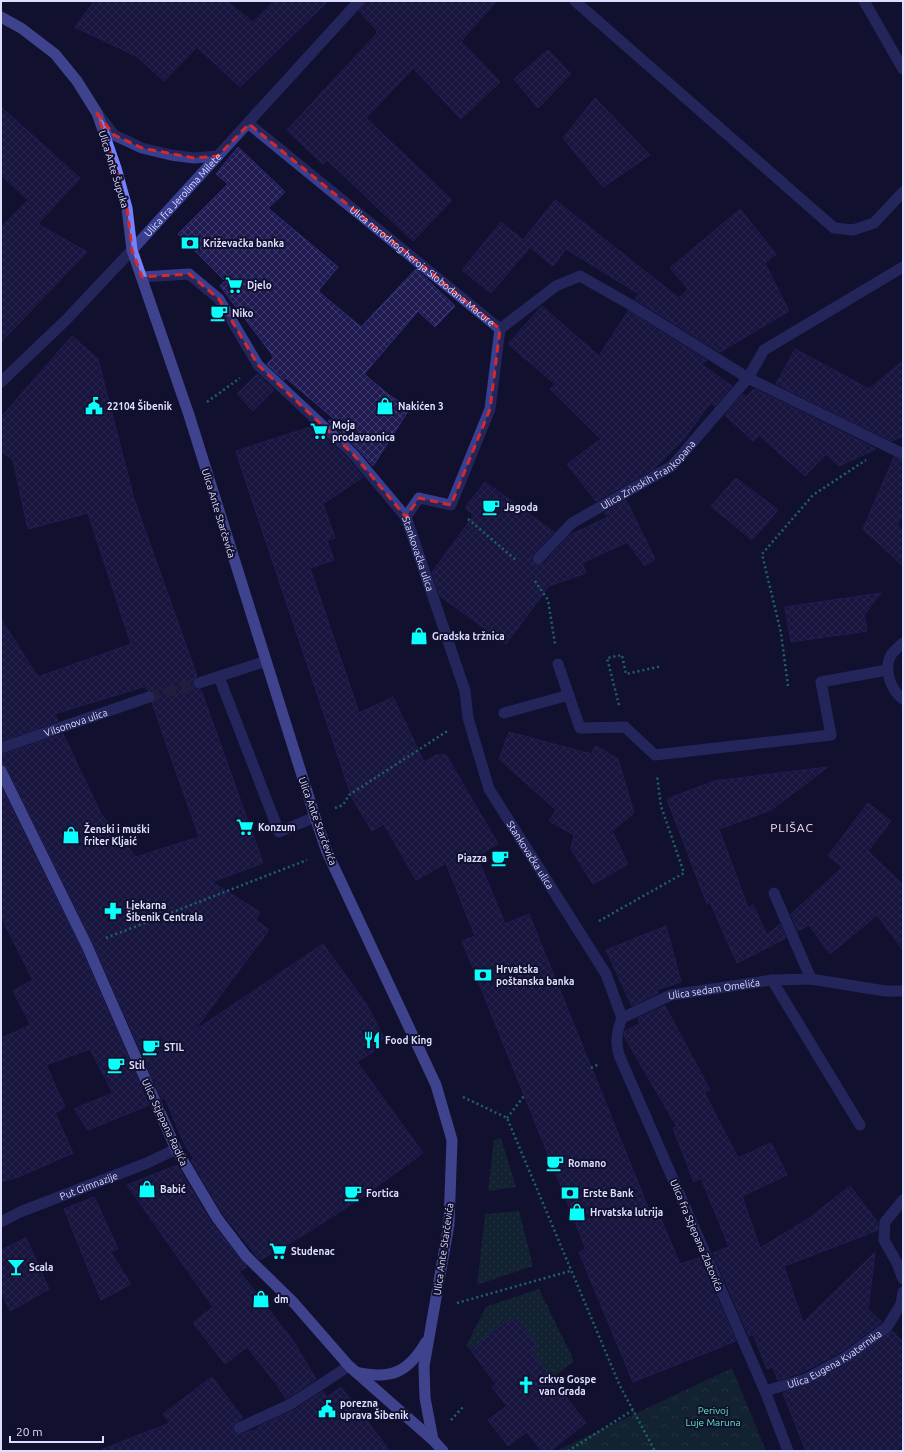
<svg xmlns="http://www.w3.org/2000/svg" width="904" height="1452" font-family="Ubuntu,sans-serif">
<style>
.grass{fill:url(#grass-dots)}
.forest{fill:url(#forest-crowns)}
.building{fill:url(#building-cross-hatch);stroke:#322b7f}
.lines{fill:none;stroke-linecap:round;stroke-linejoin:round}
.pedestrian-tunnel{stroke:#312f4e;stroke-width:11;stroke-dasharray:11 5.5;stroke-linecap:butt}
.path{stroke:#28c9ac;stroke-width:2.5;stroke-dasharray:2 3;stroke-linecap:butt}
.service{stroke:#383f91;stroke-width:11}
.pedestrian{stroke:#383f91;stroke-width:11}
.minor{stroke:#383f91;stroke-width:11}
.tertiary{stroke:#383f91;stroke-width:11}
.secondary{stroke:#7582ff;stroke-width:11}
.marked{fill:none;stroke:#d62828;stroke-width:3;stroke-dasharray:8 5;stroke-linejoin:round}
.labels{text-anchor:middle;stroke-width:4;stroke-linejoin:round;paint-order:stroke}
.street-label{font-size:10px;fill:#dedeff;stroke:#12102f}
.poi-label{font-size:10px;font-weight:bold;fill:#dedeff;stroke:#12102f;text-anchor:start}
.park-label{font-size:10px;fill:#60e9b7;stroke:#12102f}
.quarter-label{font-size:12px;letter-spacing:1px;fill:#ffe0f7;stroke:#12102f}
</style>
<defs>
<pattern id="grass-dots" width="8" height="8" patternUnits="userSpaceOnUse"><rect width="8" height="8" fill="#133933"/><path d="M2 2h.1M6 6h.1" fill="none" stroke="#355552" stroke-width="1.8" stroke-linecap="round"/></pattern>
<pattern id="forest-crowns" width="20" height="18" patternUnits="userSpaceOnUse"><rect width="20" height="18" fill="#133933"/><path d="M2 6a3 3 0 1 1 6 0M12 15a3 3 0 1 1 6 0" fill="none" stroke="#355552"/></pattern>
<pattern id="building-cross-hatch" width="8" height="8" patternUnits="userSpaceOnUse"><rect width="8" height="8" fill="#1f1b51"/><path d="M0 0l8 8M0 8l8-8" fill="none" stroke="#3f3c6b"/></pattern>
</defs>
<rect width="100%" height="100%" fill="#12102f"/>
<g class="grass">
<polygon points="501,1138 516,1187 488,1191 494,1140"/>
<polygon points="519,1211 533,1266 477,1285 485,1214"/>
<polygon points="539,1289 574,1361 552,1378 534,1355 525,1354 537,1345 508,1321 470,1349 466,1346 486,1307"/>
</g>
<polygon class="forest" points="732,1368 766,1451 556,1451"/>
<g class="building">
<polygon points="94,1 226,1 253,22 274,1 328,1 240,87 197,47 164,81 136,56 75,27"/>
<polygon points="366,1 497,1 461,41 500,82 461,119 413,68 366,118 452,200 413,241 327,160 323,164 287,130 378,32 359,11"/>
<polygon points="548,50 571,74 538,108 514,79"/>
<polygon points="595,98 650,155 603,187 563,138"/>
<polygon points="1,107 80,178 38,224 87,252 1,342 1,227 28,200 1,175"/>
<polygon points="238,147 285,192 268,208 338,267 318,291 361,327 416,269 455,306 435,327 418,311 364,374 389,395 410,408 373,466 358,449 328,421 334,419 286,378 284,380 267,364 274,357 220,286 225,281 178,234 228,184 216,174"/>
<polygon points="555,200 679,298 688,289 670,268 740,209 776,254 765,263 789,311 720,352 635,299 639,294 566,249 553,266 530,247 491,293 462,270 501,222 523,240"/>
<polygon points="542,306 599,356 628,311 707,361 701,364 732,386 715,406 711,402 684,439 655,468 596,501 567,464 601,439 550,389 555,384 508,344"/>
<polygon points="72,336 98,359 134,499 197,676 192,681 193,686 197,690 201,690 263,863 212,882 260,912 256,920 269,930 194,1031 323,944 367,1005 384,1038 372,1047 374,1051 357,1062 423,1153 358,1200 307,1233 260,1260 223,1214 191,1160 194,1159 184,1143 165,1098 162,1099 93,943 7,768 1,764 1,755 63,734 101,814 136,857 199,837 152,703 156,699 156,695 153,692 147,690 146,686 54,714 58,721 1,741 1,619 38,677 131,644 88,513 28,529 13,460 1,451 1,417"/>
<polygon points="795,349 869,389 903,361 903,436 892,441 776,384"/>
<polygon points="257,374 274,390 253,411 237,394"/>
<polygon points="754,389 769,396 876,449 839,466 826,454 805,476 759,435 753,441 725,415 743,394 746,397"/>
<polygon points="313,426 348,459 363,477 323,504 335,538 327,540 334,560 310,568 359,713 393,697 424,762 436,755 446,755 498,844 477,856 505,924 529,914 654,1222 661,1219 680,1264 699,1258 736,1341 633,1382 579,1252 586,1249 462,941 475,936 446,863 416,880 384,824 372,831 352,798 245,479 236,451"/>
<polygon points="894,457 903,461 903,512 897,526 903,530 903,566 863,529"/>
<polygon points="736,478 778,510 752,540 711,506"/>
<polygon points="485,482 554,532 531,557 531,561 536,566 543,564 570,535 608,517 604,513 626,500 655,559 645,566 627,542 582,563 586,573 549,586 506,644 440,596 432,572 474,515 465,508"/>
<polygon points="881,593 864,615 867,631 791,642 785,607"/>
<polygon points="509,732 591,754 596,746 618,759 634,813 612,831 628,864 593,884 571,849 574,835 549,821 556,810 499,759"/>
<polygon points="828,767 771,810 719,829 748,908 753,905 767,935 780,924 786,938 737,963 710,902 707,904 667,799 715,781"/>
<polygon points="1,787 81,949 149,1105 88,1130 74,1109 113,1093 90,1049 46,1065 65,1107 55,1113 73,1153 18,1177 1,1182 1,1038 31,1025 13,991 33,980 1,917"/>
<polygon points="868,803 891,821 868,851 903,885 903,950 877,915 830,954 809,925 798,931 791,914 843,867 828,856"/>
<polygon points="666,926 681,982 656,990 658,993 632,1006 606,950"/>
<polygon points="665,1006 710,1090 704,1092 738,1158 771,1143 787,1175 742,1196 760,1248 808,1219 850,1186 878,1223 878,1230 784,1266 803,1323 875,1252 868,1309 882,1322 842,1351 803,1372 778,1380 773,1367 767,1369 753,1334 749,1336 713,1253 729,1247 701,1178 694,1182 673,1128 677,1127 624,1036 625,1031 640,1024 638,1018"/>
<polygon points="177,1165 211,1222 247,1267 239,1271 294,1342 316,1379 288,1398 286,1399 277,1385 247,1347 225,1364 193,1323 213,1307 127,1185"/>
<polygon points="94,1197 118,1249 110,1251 131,1284 101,1300 64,1209"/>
<polygon points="26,1238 49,1289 10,1311 1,1291 1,1250"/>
<polygon points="517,1318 537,1345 530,1350 586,1423 550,1451 541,1451 527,1432 508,1446 488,1420 507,1406 492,1387 496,1384 470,1349 508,1320 510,1323"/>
<polygon points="892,1331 903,1342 903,1451 806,1451 783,1393 809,1385 849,1363"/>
<polygon points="212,1377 243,1418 233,1424 233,1431 235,1434 242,1434 252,1430 254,1431 262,1425 295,1410 323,1391 327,1397 341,1387 390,1451 103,1451 103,1449 170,1423 163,1414"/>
</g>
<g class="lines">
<polyline class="pedestrian-tunnel" points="149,697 199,683"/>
<g class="path">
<polyline points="207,402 240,378"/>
<polyline points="468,519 516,560"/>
<polyline points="535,581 548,600 555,644"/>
<polyline points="788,686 781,633 762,554 813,495 866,460"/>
<polyline points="619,705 607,658 622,655 626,674 662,666"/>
<polyline points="335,808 343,805 349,795 449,730"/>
<polyline points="599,921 684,873 661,806 657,776"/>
<polyline points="106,938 307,860"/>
<polyline points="591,1068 599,1064"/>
<polyline points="463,1097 507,1118 620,1386 655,1451"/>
<polyline points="507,1118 524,1096"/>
<polyline points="457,1303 570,1271"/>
<polyline points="451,1420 463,1407"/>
<polyline points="568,1451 633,1410"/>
</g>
<g class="service">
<polyline points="575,1 834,228 853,230 874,223 903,192"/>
<polyline points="864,1 903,69"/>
<polyline points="748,378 764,350 903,267"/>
<path d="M903,643C899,647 892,652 890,657C884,671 891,690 903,699"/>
<polyline points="558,664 580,728 625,727 655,755 831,735 821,682 887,670"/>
<polyline points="219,677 279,832 315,817"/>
<polyline points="504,713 569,695"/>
<polyline points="774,893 811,979"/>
<polyline points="772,980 860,1125"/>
<polyline points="239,1428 291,1404 349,1366"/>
</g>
<g class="pedestrian">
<path id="s1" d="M142,277L189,274L219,299L258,365L353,454L406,517L465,691L468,718L489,789L606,974L622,1018"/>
<polyline points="406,517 419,498 451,505 490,409 500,329"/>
<polyline points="199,683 266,661"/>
<path id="s2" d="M1,748L149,697"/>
<path id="s3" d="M1,1222L20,1212L147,1163L176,1149"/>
</g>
<g class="minor">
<polyline points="99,115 114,135 142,148 171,155 194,158 218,156"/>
<path id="s4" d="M249,124L500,329L556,286L580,276L631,305L748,378L903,454"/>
<path id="s5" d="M132,250L359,1"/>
<path id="s6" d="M538,559L572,523L672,466L748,378"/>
<polyline points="903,1200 885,1222 884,1240 897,1263 903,1279"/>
<path id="s7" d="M765,1391L806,1379L846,1357L887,1327L901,1304L903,1292"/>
<path id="s8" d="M788,1451L765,1391L619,1055C615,1042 617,1030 622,1018L671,995L772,980L811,979L885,991H903"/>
</g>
<polyline class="tertiary" points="1,382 66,320 132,250"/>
<g class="secondary">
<polyline points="1,17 21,28 55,54 77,81 97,113 116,168 127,208 132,250 189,415 315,817 327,852 436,1085 452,1140 449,1224 424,1366 425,1398 433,1440"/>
<polyline points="1,771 87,946 176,1149 217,1218 246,1256 294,1303 349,1366 433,1440 443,1451"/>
<path d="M356,1372C390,1380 408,1373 426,1342"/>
</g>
</g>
<path d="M0 0H904V1452H0ZM97,113L114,135L142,148L194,158L218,156L249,124L500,329L490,409L451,505L419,498L406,517L353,454L258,365L219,299L189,274L142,277L132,250L127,208L116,168Z" fill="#12102f" fill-opacity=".55" fill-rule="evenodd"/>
<path class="marked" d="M97,113L114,135L142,148L194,158L218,156L249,124L500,329L490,409L451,505L419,498L406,517L353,454L258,365L219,299L189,274L142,277L132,250L127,208L116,168Z"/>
<defs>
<g id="bank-bare" transform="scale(1.38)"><path d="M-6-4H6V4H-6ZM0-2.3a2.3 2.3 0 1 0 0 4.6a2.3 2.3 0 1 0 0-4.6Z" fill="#0afffa" stroke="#12102f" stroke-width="2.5" paint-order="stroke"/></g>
<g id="supermarket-bare" transform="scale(1.38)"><path d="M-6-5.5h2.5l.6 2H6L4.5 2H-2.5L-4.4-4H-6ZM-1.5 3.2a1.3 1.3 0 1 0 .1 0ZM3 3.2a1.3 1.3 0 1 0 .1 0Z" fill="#0afffa" stroke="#12102f" stroke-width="2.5" paint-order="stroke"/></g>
<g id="cafe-bare" transform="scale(1.38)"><path d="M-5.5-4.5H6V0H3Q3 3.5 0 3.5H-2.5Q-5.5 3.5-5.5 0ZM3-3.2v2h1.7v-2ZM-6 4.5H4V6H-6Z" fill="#0afffa" stroke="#12102f" stroke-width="2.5" paint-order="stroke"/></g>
<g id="civic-bare" transform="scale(1.38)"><path d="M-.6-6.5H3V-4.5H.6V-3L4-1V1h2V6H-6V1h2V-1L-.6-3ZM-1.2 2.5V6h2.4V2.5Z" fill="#0afffa" stroke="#12102f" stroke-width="2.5" paint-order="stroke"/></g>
<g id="shop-bare" transform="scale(1.38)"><path d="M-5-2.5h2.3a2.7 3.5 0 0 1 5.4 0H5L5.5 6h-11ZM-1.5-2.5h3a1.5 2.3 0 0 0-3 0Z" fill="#0afffa" stroke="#12102f" stroke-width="2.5" paint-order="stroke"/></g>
<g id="pharmacy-bare" transform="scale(1.38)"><path d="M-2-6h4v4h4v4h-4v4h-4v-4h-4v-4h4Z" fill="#0afffa" stroke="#12102f" stroke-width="2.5" paint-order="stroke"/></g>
<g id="restaurant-bare" transform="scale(1.38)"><path d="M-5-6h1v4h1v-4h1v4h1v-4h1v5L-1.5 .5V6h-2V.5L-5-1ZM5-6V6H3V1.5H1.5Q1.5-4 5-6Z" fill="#0afffa" stroke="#12102f" stroke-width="2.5" paint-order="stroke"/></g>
<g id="bar-bare" transform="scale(1.38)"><path d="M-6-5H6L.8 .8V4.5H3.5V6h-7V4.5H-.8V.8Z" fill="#0afffa" stroke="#12102f" stroke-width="2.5" paint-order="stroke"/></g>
<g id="church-bare" transform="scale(1.38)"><path d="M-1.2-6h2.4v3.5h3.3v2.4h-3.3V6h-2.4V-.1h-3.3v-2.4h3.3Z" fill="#0afffa" stroke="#12102f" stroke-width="2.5" paint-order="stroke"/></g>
</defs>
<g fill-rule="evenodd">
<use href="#bank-bare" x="190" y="243"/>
<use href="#supermarket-bare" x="234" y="285"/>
<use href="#cafe-bare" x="219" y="313"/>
<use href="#civic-bare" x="94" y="406"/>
<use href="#shop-bare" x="385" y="406"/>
<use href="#supermarket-bare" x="319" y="431"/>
<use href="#cafe-bare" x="491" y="507"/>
<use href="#shop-bare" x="419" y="636"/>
<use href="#supermarket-bare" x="245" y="827"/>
<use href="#shop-bare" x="71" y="835"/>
<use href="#cafe-bare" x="500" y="858"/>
<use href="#pharmacy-bare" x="113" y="911"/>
<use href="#bank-bare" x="483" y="975"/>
<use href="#restaurant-bare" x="372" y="1040"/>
<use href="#cafe-bare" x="151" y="1047"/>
<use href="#cafe-bare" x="116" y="1065"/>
<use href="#cafe-bare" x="555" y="1163"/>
<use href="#shop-bare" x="147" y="1189"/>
<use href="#cafe-bare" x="353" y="1193"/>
<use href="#bank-bare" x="570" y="1193"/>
<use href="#shop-bare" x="577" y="1212"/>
<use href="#supermarket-bare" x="278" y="1251"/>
<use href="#bar-bare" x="16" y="1267"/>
<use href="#shop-bare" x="261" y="1299"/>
<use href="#church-bare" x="526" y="1385"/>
<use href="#civic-bare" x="327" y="1409"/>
</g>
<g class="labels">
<g class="street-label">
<text transform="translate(114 169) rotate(73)" y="4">Ulica Ante Šupuka</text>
<text dy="4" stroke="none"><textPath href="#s5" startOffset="75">Ulica fra Jerolima Milete</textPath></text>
<text dy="4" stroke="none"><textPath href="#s4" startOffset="224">Ulica narodnog heroja Slobodana Macure</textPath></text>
<text dy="4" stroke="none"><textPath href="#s6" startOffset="140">Ulica Zrinskih Frankopana</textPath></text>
<text transform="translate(219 513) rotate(73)" y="4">Ulica Ante Starčevića</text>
<text dy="4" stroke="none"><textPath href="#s1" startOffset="414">Stankovačka ulica</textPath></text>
<text dy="4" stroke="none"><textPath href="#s2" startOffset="79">Vilsonova ulica</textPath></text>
<text transform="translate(318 821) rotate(70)" y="4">Ulica Ante Starčevića</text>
<text dy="4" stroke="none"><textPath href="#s1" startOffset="738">Stankovačka ulica</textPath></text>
<text dy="4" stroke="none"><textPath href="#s8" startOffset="566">Ulica sedam Omelića</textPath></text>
<text transform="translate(165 1122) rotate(65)" y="4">Ulica Stjepana Radića</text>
<text dy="4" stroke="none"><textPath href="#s3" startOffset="95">Put Gimnazije</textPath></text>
<text transform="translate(697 1235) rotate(67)" y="4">Ulica fra Stjepana Zlatovića</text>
<text transform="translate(443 1249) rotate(-82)" y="4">Ulica Ante Starčevića</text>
<text dy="4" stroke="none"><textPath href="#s7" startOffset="77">Ulica Eugena Kvaternika</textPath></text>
</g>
<g class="poi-label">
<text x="203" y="247">Križevačka banka</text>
<text x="247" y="289">Djelo</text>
<text x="232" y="317">Niko</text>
<text x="107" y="410">22104 Šibenik</text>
<text x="398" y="410">Nakićen 3</text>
<text x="332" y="429">Moja<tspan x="332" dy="12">prodavaonica</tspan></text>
<text x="504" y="511">Jagoda</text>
<text x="432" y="640">Gradska tržnica</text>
<text x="258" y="831">Konzum</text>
<text x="84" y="833">Ženski i muški<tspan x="84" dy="12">friter Kljaić</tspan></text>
<text x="487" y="862" text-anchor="end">Piazza</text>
<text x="126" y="909">Ljekarna<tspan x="126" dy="12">Šibenik Centrala</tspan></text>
<text x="496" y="973">Hrvatska<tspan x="496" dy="12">poštanska banka</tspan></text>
<text x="385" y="1044">Food King</text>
<text x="164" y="1051">STIL</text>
<text x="129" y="1069">Stil</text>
<text x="568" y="1167">Romano</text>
<text x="160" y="1193">Babić</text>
<text x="366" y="1197">Fortica</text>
<text x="583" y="1197">Erste Bank</text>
<text x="590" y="1216">Hrvatska lutrija</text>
<text x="291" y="1255">Studenac</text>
<text x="29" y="1271">Scala</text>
<text x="274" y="1303">dm</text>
<text x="539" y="1383">crkva Gospe<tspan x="539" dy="12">van Grada</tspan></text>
<text x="340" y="1407">porezna<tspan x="340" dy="12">uprava Šibenik</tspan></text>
</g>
<g class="park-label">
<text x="713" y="1414">Perivoj<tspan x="713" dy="12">Luje Maruna</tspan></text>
</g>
<g class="quarter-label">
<text x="792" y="832">PLIŠAC</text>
</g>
</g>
<rect width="904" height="1452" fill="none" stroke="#dedeff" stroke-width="4"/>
<path d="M10 1436v6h93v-6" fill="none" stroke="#dedeff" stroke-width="2"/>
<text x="16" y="1436" font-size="12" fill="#dedeff" stroke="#12102f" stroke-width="3" paint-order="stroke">20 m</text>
</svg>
